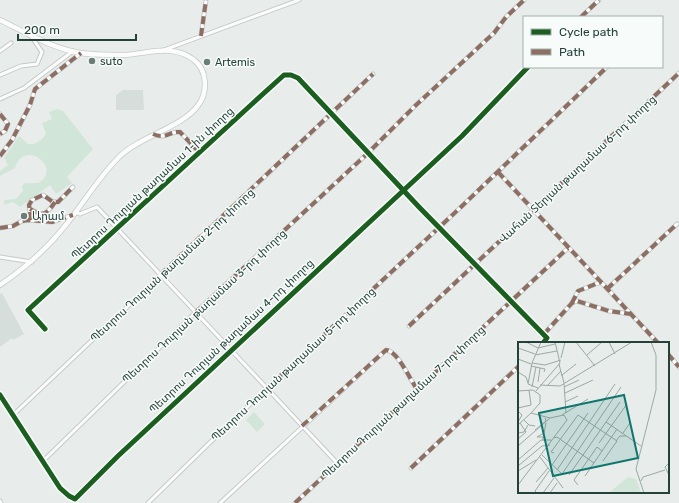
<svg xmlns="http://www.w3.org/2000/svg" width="679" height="503" font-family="Rubik,'Noto Sans Armenian',sans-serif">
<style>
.built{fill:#d6dedb}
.green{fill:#d1e6d8}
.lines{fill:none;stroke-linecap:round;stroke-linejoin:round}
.street-casing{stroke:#c5cac8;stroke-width:5}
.secondary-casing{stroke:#c3cbc8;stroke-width:6}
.street{stroke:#fcfcfc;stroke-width:3}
.secondary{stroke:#fcfcfc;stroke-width:4.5}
.quiet{stroke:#8d6e63;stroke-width:4;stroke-dasharray:8 4;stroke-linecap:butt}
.cycleway-casing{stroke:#f7fbf9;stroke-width:8}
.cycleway{stroke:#1b5e20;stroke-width:5}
.poi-dot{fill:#697e78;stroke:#f7fbf9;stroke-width:1.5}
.labels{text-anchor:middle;stroke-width:3;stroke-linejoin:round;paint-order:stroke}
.poi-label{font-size:11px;fill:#24423a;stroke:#f7fbf9;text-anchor:start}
.street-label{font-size:11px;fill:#24423a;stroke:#f7fbf9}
.inset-road{fill:none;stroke:#9aa9a4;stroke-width:1}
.view{fill:#0f766e;fill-opacity:0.15;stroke:#0f766e;stroke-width:2}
.inset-edge{fill:none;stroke:#24423a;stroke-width:2}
</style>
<rect width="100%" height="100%" fill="#e8edeb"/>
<g class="built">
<polygon points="123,90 143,90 144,110 116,110 116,95"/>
<polygon points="2,293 24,334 13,340 12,338 0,347 0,294"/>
</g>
<g class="green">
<path d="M57,109L63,111L93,149L67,177L72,183L56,194L50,185L20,207L13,202L4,205V200L16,199L23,191L22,186L25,183H38C64,169 24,137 15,168L0,176V171L8,165L4,158L19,136L28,144C36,145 43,140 46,133L42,123L52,119L49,112Z"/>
<polygon points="254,412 265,424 257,432 246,420"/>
</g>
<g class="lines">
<g class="street-casing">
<g id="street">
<polyline points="581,17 599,0"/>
<polyline points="201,36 206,0"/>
<polyline points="164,50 299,0"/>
<polyline points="0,51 11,43"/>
<polyline points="0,75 21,66 37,64 42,52 31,36"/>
<polyline points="0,99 24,88 73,51"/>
<polyline points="0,114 8,124 5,131 0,134"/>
<path d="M155,135C165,139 171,131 180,132L199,152"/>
<polyline points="0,156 12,140 30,105 35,89 81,53"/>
<polyline points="498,172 658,343"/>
<path d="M30,209C44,217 46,215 55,202"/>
<polyline points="75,212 80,214 97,207 338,464"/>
<polyline points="31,220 29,205 32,200 43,195 53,202 58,202 73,187"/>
<polyline points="0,228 13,226 22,221 28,220 52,222 73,215"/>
<polyline points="0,257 32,262"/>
<polyline points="607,289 677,224"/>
<polyline points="572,303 578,291 601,282"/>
<polyline points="409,326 679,73"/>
<polyline points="45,329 28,310 252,104 284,75 291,75 298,78 419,207 547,338 543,343"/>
<polyline points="544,334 572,303 577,301 609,311 631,314"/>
<polyline points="668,354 679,367"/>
<polyline points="0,395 60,488 69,496 75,499 118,456 462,136 528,67"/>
<polyline points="12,416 373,74"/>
<polyline points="43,461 196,312 368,153 415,106 494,33 506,17 524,0"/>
<polyline points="411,468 519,366"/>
<polyline points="0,501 1,503"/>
<polyline points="148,503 230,423 461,207 607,67"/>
<path d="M220,503L386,350C398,351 410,380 417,389"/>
<polyline points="295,503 568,248"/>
</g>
</g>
<g class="secondary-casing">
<path id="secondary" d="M0,20C25,32 53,49 81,53C95,55 110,55 124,55C147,54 173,43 194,60C207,70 208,91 199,104C184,127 140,136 119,157C98,178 83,204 65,226C46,250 25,268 0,285"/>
</g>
<use href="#street" class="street"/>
<use href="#secondary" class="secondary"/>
<g class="quiet">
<polyline points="581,17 599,0"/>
<polyline points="201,36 206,0"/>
<polyline points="0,114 8,124 5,131 0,134"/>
<path d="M153,134C166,140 169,131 180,132L199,152"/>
<polyline points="0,156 12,140 30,105 35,89 81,53"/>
<polyline points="498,172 658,343"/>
<path d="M30,209C44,217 46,215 55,202"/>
<polyline points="31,220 29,205 32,200 43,195 53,202 58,202 73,187"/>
<polyline points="0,228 13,226 22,221 28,220 52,222 73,215"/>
<polyline points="161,274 373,74"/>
<polyline points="607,289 677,224"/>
<polyline points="572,303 578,291 601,282"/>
<polyline points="196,312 368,153 415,106 494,33 506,17 524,0"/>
<polyline points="409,326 679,73"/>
<polyline points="544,334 572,303 577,301 609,311 631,314"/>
<polyline points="668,354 679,367"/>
<polyline points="267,388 461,207 607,67"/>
<path d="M302,426L386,350C398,351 410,380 417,389"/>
<polyline points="411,468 519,366"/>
<polyline points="295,503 568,248"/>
</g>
<g class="cycleway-casing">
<g id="cycleway">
<polyline points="45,329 28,310 252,104 284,75 291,75 298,78 419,207 547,338 543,343"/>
<polyline points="0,395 60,488 69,496 75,499 118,456 462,136 528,67"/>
</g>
</g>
<use href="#cycleway" class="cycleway"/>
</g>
<g class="poi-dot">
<circle cx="92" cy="61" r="4"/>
<circle cx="207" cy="62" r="4"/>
<circle cx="24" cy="216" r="4"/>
</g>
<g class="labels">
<g class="poi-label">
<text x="100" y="65">suto</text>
<text x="215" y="66">Artemis</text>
<text x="32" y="220">Արամ</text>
</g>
<g class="street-label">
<text transform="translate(577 169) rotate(-43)" y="4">Վահան Տերյան թաղամաս 6-րդ փողոց</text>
<text transform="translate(152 183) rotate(-43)" y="4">Պետրոս Դուրյան թաղամաս 1-ին փողոց</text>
<text transform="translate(172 265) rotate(-43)" y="4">Պետրոս Դուրյան թաղամաս 2-րդ փողոց</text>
<text transform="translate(204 306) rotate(-43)" y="4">Պետրոս Դուրյան թաղամաս 3-րդ փողոց</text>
<text transform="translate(231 336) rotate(-43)" y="4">Պետրոս Դուրյան թաղամաս 4-րդ փողոց</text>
<text transform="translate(293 364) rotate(-43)" y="4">Պետրոս Դուրյան թաղամաս 5-րդ փողոց</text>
<text transform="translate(403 402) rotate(-43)" y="4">Պետրոս Դուրյան թաղամաս 7-րդ փողոց</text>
</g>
</g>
<g transform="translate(518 342)">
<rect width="151" height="151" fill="#e8edeb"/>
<path d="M110,135L118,137L123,151H95L93,149Z" fill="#d1e6d8"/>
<path class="inset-road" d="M8,0L20,6L37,2M58,0L77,24M91,0L97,12M0,6L17,12M17,13L39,9M69,13L84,0M43,16L47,0M0,17L13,22M14,21L27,23L43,18M41,22L44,34M13,24L27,27L26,30M0,30L8,35L10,41M20,40L22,26M46,41L44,33L58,22M46,42L48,71M22,43L42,44L114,0M29,44L43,29M14,45L18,25M46,45L61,38M20,46L10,42L14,21L23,0M0,49L15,48L22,53V61L13,71L32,76L46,73L49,78L0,143M18,49L42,21L37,0M47,51L75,38M47,60L60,54M0,66L13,63L11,48M0,69L4,73L0,80M44,73L70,57M6,78L11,83L17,84M88,80L123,104M0,83L13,71M17,88L28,79L27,76M0,91L6,90L10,83M105,91L112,81M36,96L39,95L76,121M0,97L8,90L2,81M25,99V95H19L26,91L28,81M98,99L102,94H108M81,101L109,62M0,104L32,76M36,111L33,110L60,73L99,99L85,119M24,113L44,132L103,45M22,115L45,146M0,118L23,98H33M151,121L147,125L151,133M34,123L70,71M0,124L24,104L32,103M39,128L97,42M0,129L18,118M51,133L102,60M67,134L99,87M123,139L125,135L147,128M18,140L30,126M60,143L56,138L79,105L84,109M19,151L17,149L31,129M25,151L36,136M32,151L39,141M126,151L118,127L138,48V13L133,0"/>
<path class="view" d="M106,53L120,116L35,134L21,71Z"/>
<rect width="151" height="151" class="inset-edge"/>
</g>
<rect x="523" y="16" width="140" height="52" fill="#f7fbf9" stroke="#a3b1ad"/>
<rect x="531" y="29" width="20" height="6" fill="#1b5e20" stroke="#a3b1ad"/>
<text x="559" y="36" font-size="12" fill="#24423a">Cycle path</text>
<rect x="531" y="49" width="20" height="6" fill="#8d6e63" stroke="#a3b1ad"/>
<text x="559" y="56" font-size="12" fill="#24423a">Path</text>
<path d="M18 34v6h118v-6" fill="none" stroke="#24423a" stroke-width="2"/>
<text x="24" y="34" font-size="12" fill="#24423a" stroke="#f7fbf9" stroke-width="3" paint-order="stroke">200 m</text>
</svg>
